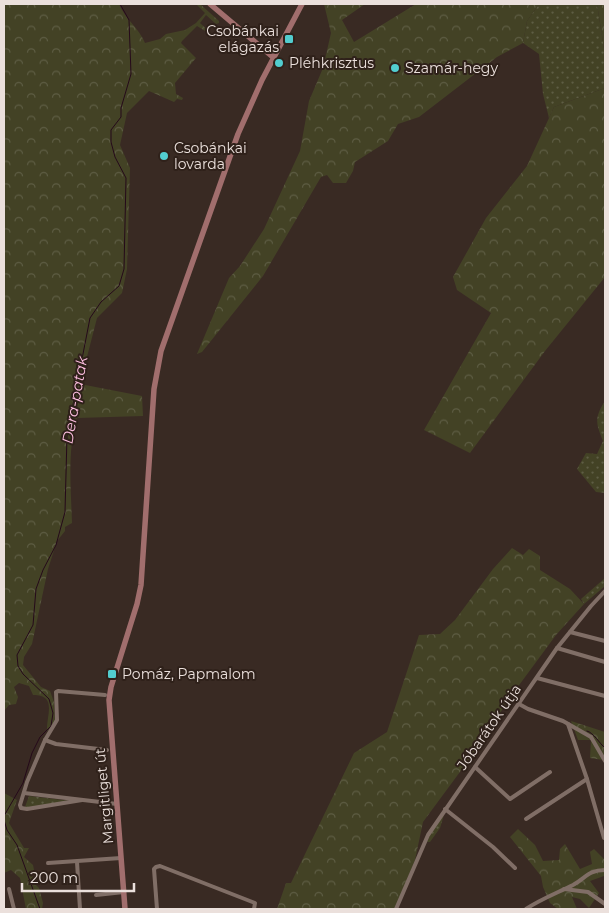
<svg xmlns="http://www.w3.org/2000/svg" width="609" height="913" font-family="Montserrat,sans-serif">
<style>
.grass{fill:url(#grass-dots)}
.forest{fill:url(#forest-crowns)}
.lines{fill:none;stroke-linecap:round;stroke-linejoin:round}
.stream{stroke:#25091a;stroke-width:1}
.street{stroke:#806e66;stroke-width:4}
.secondary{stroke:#a16e6d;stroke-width:5.5}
.poi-dot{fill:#52cdcf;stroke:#2f211a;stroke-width:2}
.labels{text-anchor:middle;stroke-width:4;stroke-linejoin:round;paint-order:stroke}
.poi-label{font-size:14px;fill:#ebe0dc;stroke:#2f211a;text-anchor:start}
.street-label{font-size:14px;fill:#ebe0dc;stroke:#2f211a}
.water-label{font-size:15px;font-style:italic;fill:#fdbee0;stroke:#2f211a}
</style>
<defs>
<pattern id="grass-dots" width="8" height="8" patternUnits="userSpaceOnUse" patternTransform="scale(1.25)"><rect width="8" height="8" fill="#434225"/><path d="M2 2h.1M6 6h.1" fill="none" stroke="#5e5d44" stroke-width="1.8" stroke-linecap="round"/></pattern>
<pattern id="forest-crowns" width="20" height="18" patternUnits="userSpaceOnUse" patternTransform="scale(1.25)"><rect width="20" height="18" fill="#434225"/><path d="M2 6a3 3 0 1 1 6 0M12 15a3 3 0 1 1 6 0" fill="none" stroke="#5e5d44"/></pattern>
</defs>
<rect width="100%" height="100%" fill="#392a23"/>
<g class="grass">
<polygon points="539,4 597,4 605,55 605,88 554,107 549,118 543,94 539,54 523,43 527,21"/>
<path d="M605,401V493L596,492L577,469L586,453L597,454L603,441C596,423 594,418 605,401Z"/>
<polygon points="605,578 605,586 584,604 581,599"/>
<polygon points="29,796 71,801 27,808 25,807"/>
<polygon points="444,815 440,828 430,842 427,842 431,833"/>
</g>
<g class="forest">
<path d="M4,4H119C125,19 139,28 145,43L160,39L166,34L185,30L196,23L205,13L196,4H200L219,21V23L216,24L206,15L200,23L212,34H210L197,26L182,41L181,43L196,58L175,83L176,94L183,98L182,100L177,99L174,102L149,91L127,113L120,145L130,168L127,269L122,293L97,318L80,384L142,396L143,416L77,418C67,449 71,490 72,523L65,527V531L57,541L48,569L32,644L24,657L23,665L41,687L50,691L54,702L55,721L47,731C46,716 58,695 33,695L29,686L19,683L14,687L18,697L16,704L9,705L4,711V726Z"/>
<polygon points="324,4 365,4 342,20 354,42 416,4 539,4 527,21 523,43 497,57 419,117 398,124 388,141 355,162 353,171 346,183 333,183 327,175 321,177 263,276 202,352 197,354 229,278 240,266 264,229 300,151 309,101 323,68 331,33"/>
<polygon points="597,4 605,4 605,55"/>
<polygon points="605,88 605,277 545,351 470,453 424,430 491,313 457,290 453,277 486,218 527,166 554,107"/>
<polygon points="512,548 523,555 529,549 540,556 540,570 570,589 584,604 556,635 514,692 468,761 423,822 415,860 395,909 277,909 286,883 291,883 354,753 387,732 419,635 440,634 455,620 493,569"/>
<polygon points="571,721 605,732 605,762 603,760 590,758 591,740 578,740"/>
<polygon points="4,793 17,800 9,823 24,848 29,848 24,857 33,865 34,870 31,875 36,880 35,884 39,888 43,903 42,909 26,909 20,878 11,870 4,873"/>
<polygon points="518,829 535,845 543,861 559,860 560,849 565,844 580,869 592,864 590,852 594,849 605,860 604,876 590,881 599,893 589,908 580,899 572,897 577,909 558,909 550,903 543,887 541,876 510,837"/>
</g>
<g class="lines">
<g class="stream">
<path d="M587,731C594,733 599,743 605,748"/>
<polyline points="4,816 23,783 32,753 40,737 51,726 53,713 49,699 23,674 18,666 17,655 33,625 36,589 43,570 56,545 65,512 67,436 90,318 101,302 119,286 124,269 126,178 115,157 111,142 111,130 121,117 121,108 131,74 129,20 120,4"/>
<polyline points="4,820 7,830 17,845 40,909"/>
</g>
<g class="street">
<polyline points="570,632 605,641"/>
<polyline points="557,648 605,662"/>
<polyline points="537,678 605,696"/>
<polyline points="519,704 528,709 563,721 591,737 605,761"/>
<polyline points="568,724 587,779 604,838"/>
<polyline points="45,740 56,744 107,750"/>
<polyline points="475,767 510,799 550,772"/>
<polyline points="24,793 117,804"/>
<polyline points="82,800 27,809 21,808 20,805 27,782 45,740 57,720 56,692 58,691 105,695"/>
<polyline points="445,809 493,847 515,868"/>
<polyline points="526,819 587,779"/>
<polyline points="77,862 80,909"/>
<polyline points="48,863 121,858"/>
<polyline points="9,889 14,909"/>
<polyline points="564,889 588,892 605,904"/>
<polyline points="96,895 124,892"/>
<polyline points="157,909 154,869 156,867 160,866 255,903 254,909"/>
<polyline points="396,909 428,835 557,648 591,606 605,591"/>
<path d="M526,909C541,899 557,893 573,885C586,878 588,870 605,870"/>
</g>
<g class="secondary">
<polyline points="210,4 274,58"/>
<polyline points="125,909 109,700 111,687 137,604 141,585 154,389 161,351 238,134 262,80 302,4"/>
</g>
</g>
<g class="poi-dot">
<rect x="284" y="34" width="10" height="10" rx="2.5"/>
<circle cx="279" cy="63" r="5"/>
<circle cx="395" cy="68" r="5"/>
<circle cx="164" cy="156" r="5"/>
<rect x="107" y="669" width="10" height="10" rx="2.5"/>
</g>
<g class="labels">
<g class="poi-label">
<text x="279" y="36" text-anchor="end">Csobánkai<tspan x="279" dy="16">elágazás</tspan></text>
<text x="289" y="68">Pléhkrisztus</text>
<text x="405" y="73">Szamár-hegy</text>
<text x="174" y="153">Csobánkai<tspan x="174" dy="16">lovarda</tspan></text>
<text x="122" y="679">Pomáz, Papmalom</text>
</g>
<g class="street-label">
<text transform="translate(489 727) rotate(-55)" y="5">Jóbarátok útja</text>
<text transform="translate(104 796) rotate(-95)" y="5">Margitliget út</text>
</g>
<g class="water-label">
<text transform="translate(75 400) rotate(-80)" y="5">Dera-patak</text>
</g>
</g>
<rect width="609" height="913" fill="none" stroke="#ebe0dc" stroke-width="10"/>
<path d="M22 883v8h112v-8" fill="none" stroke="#ebe0dc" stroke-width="2.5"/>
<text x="30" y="883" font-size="15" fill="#ebe0dc" stroke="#2f211a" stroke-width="4" paint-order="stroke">200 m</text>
</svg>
